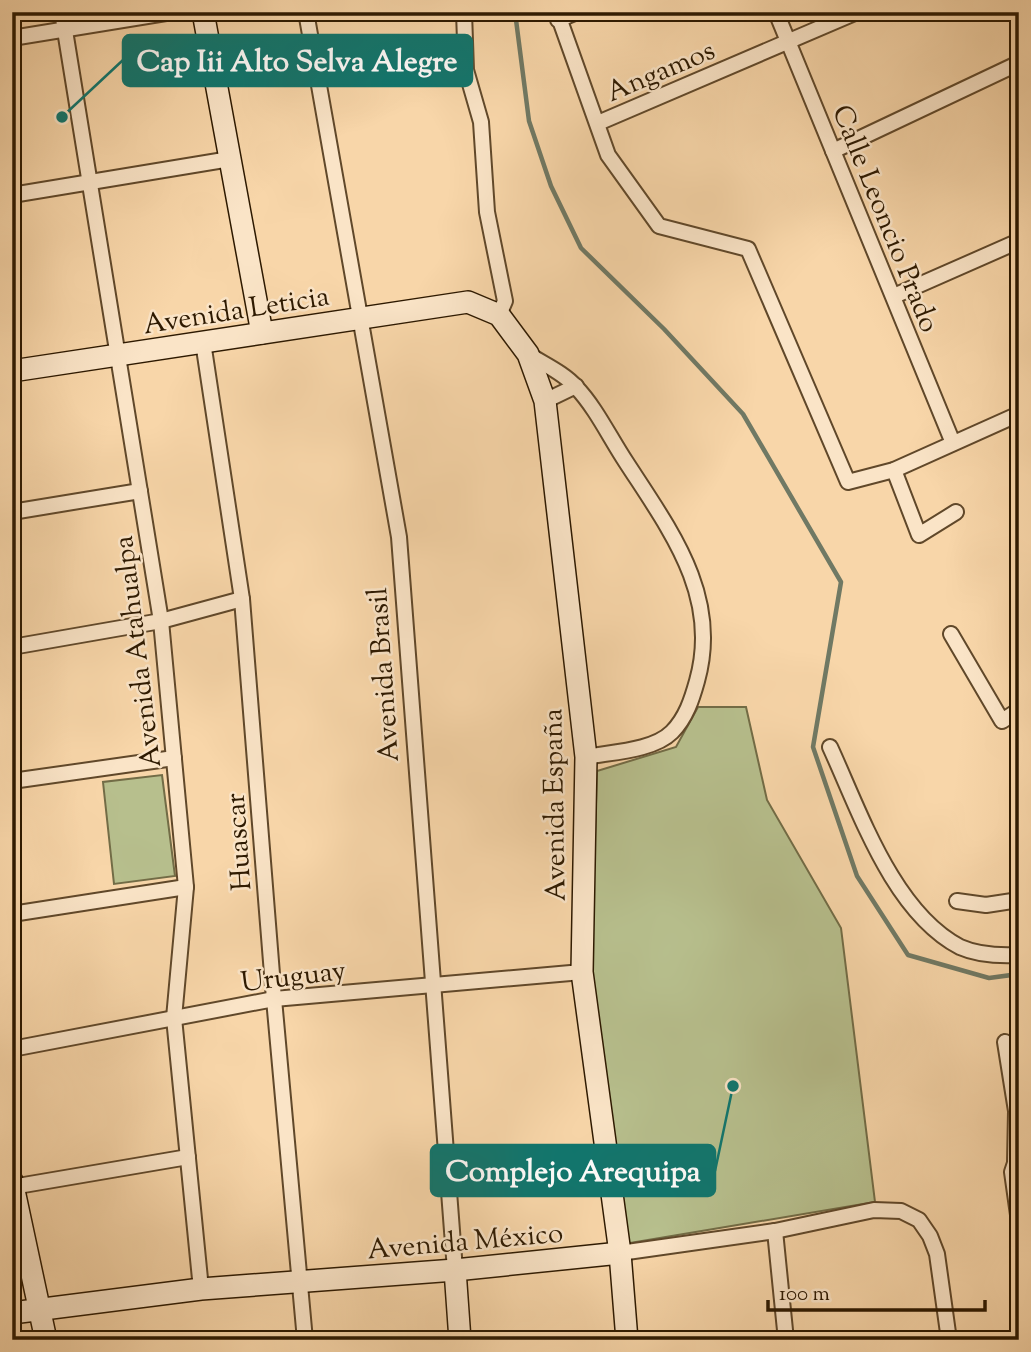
<svg xmlns="http://www.w3.org/2000/svg" width="1031" height="1352" font-family="'Sorts Mill Goudy',serif">
<style>
.green{fill:#b7bf8d;stroke:#726c46;stroke-width:2}
.lines{fill:none;stroke-linecap:round;stroke-linejoin:round}
.stream{stroke:#707964;stroke-width:4.5}
.street-casing{stroke:#60482a;stroke-width:18}
.secondary-casing{stroke:#2d1900;stroke-width:24}
.street{stroke:#fae4c7;stroke-width:14}
.secondary{stroke:#fae4c7;stroke-width:21}
.labels{text-anchor:middle;stroke-width:5;stroke-linejoin:round;paint-order:stroke}
.street-label{font-size:28px;fill:#2d1900;stroke:#fae4c7}
.leader{fill:none;stroke:#0f766e;stroke-width:2.5}
.callout-dot{fill:#0f766e;stroke:#fae4c7;stroke-width:2.5}
.callout{fill:#0f766e;stroke:#0f766e;stroke-width:2.5}
.callout-label{font-size:30px;text-anchor:middle;font-weight:bold;fill:#fff}
</style>
<rect width="100%" height="100%" fill="#f8d6a9"/>
<filter id="stains"><feTurbulence type="fractalNoise" baseFrequency=".00286" numOctaves="4"/><feColorMatrix values="0 0 0 0 .2 0 0 0 0 .09 0 0 0 0 .02 0 0 0 .5 -.17"/></filter>
<radialGradient id="worn" r=".72"><stop offset=".6" stop-color="#630" stop-opacity="0"/><stop offset="1" stop-color="#630" stop-opacity=".3"/></radialGradient>
<g class="green">
<polygon points="698,707 746,707 767,800 841,928 875,1202 624,1244 591,969 597,771 676,747"/>
<polygon points="162,775 175,876 114,884 103,782"/>
</g>
<g class="lines">
<polyline class="stream" points="515,12 529,121 551,186 581,248 664,329 743,414 841,582 813,747 857,876 908,955 989,978 1019,974"/>
<g class="street-casing">
<g id="street">
<polyline points="62,12 161,621 186,887 174,1018 201,1289"/>
<polyline points="306,12 399,537 455,1270"/>
<polyline points="464,12 466,70 481,122 487,212 505,301 499,315"/>
<polyline points="557,12 608,155 659,226 748,249 848,482 894,470 1019,414"/>
<polyline points="776,12 953,443"/>
<polyline points="558,20 577,12"/>
<polyline points="12,38 172,12"/>
<polyline points="598,123 857,12"/>
<polyline points="833,151 1019,63"/>
<polyline points="12,195 230,159"/>
<polyline points="894,296 1019,241"/>
<polyline points="203,342 242,599 274,999 305,1340"/>
<path d="M528,354C543,364 564,373 576,387C596,408 610,438 626,462C670,530 721,596 697,681C692,699 686,718 672,732C653,751 611,752 586,757"/>
<polyline points="545,401 576,386"/>
<polyline points="894,470 919,535 956,512"/>
<polyline points="12,512 140,491"/>
<polyline points="951,634 1002,721 1019,710"/>
<polyline points="12,647 161,621 242,599"/>
<path d="M830,747C860,812 893,912 960,947C978,955 1000,956 1019,955"/>
<polyline points="12,781 174,758"/>
<polyline points="957,901 986,905 1019,900"/>
<polyline points="12,914 186,887"/>
<polyline points="1005,1042 1016,1111 1015,1163 1012,1172 1019,1222"/>
<polyline points="12,1049 274,999 582,972"/>
<polyline points="12,1187 188,1157"/>
<polyline points="775,1231 786,1340"/>
<polyline points="620,1253 775,1231 874,1210 901,1211 919,1220 930,1236 937,1254 949,1340"/>
</g>
</g>
<g class="secondary-casing">
<g id="secondary">
<polyline points="203,12 262,333"/>
<polyline points="12,371 468,302 499,315 528,354 545,401 586,757 582,972 620,1253 627,1340"/>
<polyline points="12,1181 46,1340"/>
<polyline points="455,1270 460,1340"/>
<polyline points="12,1313 201,1289 455,1270 620,1253"/>
</g>
</g>
<use href="#street" class="street"/>
<use href="#secondary" class="secondary"/>
</g>
<g class="labels">
<g class="street-label">
<text transform="translate(660 70) rotate(-23)" y="10">Angamos</text>
<text transform="translate(887 218) rotate(68)" y="10">Calle Leoncio Prado</text>
<text transform="translate(236 309) rotate(-9)" y="10">Avenida Leticia</text>
<text transform="translate(136 652) rotate(-97)" y="10">Avenida Atahualpa</text>
<text transform="translate(382 675) rotate(-94)" y="10">Avenida Brasil</text>
<text transform="translate(553 805) rotate(-91)" y="10">Avenida España</text>
<text transform="translate(237 842) rotate(-94)" y="10">Huascar</text>
<text transform="translate(293 975) rotate(-7)" y="10">Uruguay</text>
<text transform="translate(465 1240) rotate(-5)" y="10">Avenida México</text>
</g>
</g>
<path class="leader" d="M62 117L123 60M733 1086L715 1171"/>
<g class="callout-dot">
<circle cx="62" cy="117" r="7"/>
<circle cx="733" cy="1086" r="7"/>
</g>
<g class="callout">
<rect x="123" y="35" width="349" height="51" rx="7"/>
<rect x="431" y="1145" width="284" height="51" rx="7"/>
</g>
<g class="callout-label">
<text x="297" y="71">Cap Iii Alto Selva Alegre</text>
<text x="573" y="1181">Complejo Arequipa</text>
</g>
<rect width="1031" height="1352" fill="none" stroke="#f8d6a9" stroke-width="42"/>
<rect x="14" y="14" width="1003" height="1324" fill="none" stroke="#2d1900" stroke-width="3.5"/>
<rect x="21" y="21" width="989" height="1310" fill="none" stroke="#2d1900" stroke-width="2"/>
<path d="M768 1300v10h217v-10" fill="none" stroke="#2d1900" stroke-width="3.5"/>
<text x="779" y="1300" font-size="21" fill="#2d1900" stroke="#fae4c7" stroke-width="5" paint-order="stroke">100 m</text>
<rect width="100%" height="100%" filter="url(#stains)"/>
<rect width="100%" height="100%" fill="url(#worn)"/>
</svg>
